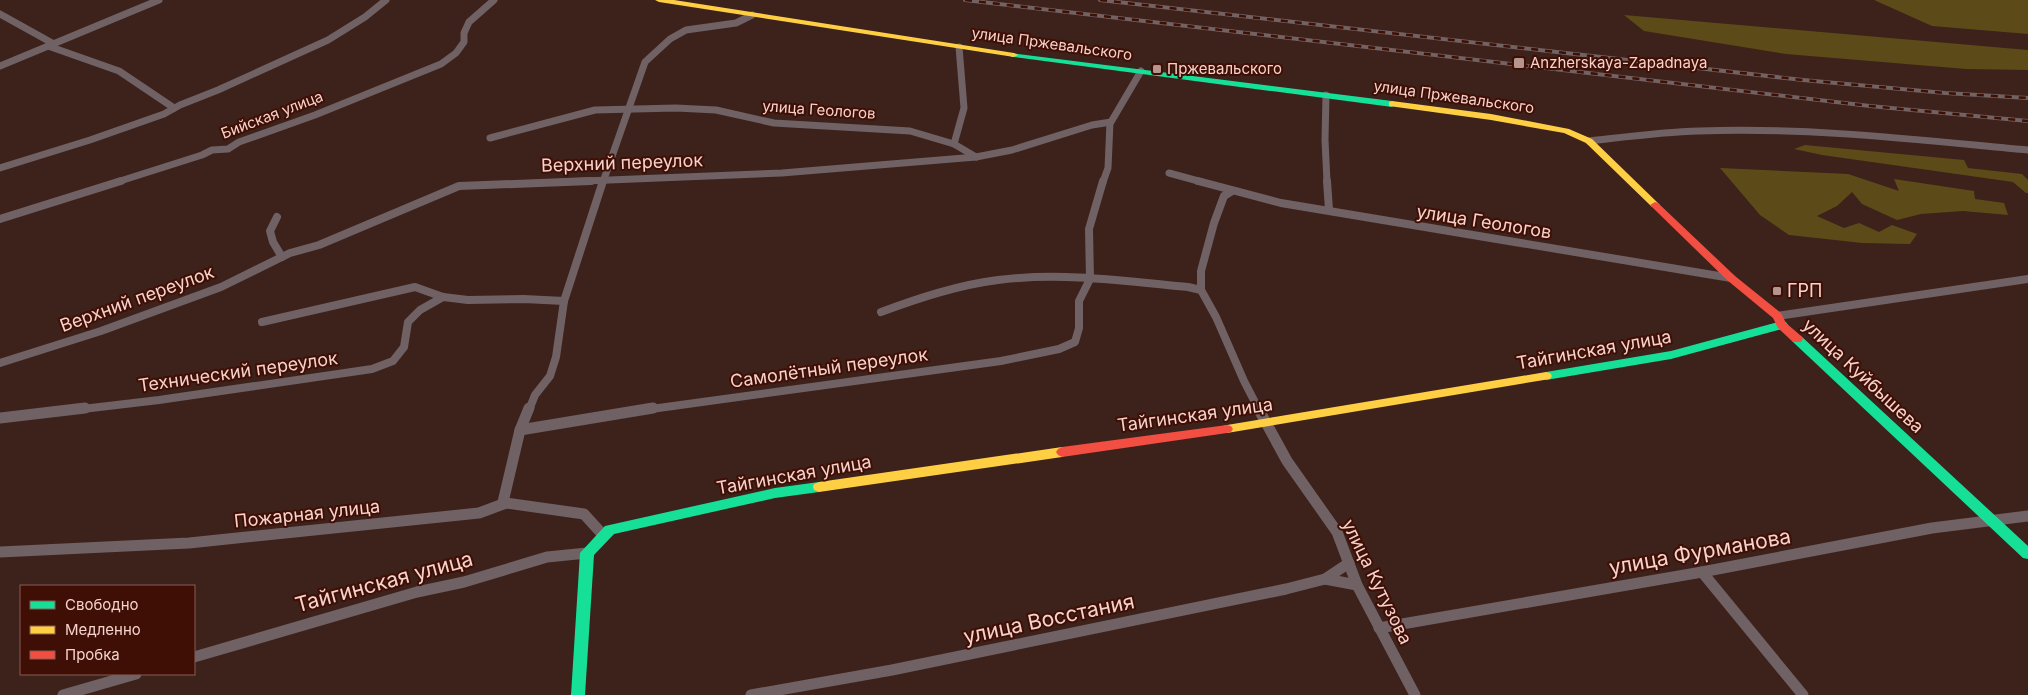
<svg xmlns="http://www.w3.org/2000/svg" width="2028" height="695" font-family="Inter,sans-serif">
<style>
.forest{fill:#5c4b18}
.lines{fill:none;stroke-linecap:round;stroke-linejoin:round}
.street-far2{stroke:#6f6164;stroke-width:7}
.street-far1{stroke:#6f6164;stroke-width:8}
.street{stroke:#6f6164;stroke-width:11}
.fast{fill:#16e098;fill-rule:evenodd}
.slow{fill:#ffcf43;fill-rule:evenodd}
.jam{fill:#f24e42;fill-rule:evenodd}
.rail-casing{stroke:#726262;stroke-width:4}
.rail{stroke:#3f0e05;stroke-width:2.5;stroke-dasharray:7;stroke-linecap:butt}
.poi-dot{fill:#b5958d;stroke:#3f0e05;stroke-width:2}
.labels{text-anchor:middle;stroke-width:4;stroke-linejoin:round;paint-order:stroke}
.far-street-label{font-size:15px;fill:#f5d3cb;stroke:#3f0e05}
.far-poi-label{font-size:15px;fill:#f5d3cb;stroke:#3f0e05;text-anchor:start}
.street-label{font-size:18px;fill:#f5d3cb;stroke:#3f0e05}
.poi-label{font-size:18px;fill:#f5d3cb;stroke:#3f0e05;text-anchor:start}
.near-street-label{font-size:21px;fill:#f5d3cb;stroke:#3f0e05}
</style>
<rect width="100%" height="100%" fill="#3d211b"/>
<g class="forest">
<polygon points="1874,0 2028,0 2028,34 1932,26"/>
<polygon points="1624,15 2028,50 2028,70 1966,69 1786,54 1644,31"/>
<polygon points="1805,145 1964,160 1968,168 2022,174 2028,180 2028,193 2026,193 2013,182 1822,155 1794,149"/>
<polygon points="1720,168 1848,174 1899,191 1894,179 1974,191 1975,199 2004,203 2008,215 1963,211 1921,214 1897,220 1862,204 1852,192 1837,206 1817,216 1844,228 1859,223 1879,232 1892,225 1917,234 1910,244 1862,243 1789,235 1760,215"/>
</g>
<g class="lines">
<g class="street-far2">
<polyline points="0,14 54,44"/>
<polyline points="48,46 119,71 174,108"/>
<polyline points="0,66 159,0"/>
<polyline points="1326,95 1325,140 1327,182"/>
<polyline points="490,138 595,110 676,108 716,110 774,123 910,131 954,144 976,157"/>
<path d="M1589,141C1625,137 1662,132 1699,131C1809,127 1919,140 2028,150"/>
<polyline points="954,144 964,108 959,47"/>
<polyline points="0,168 90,140 164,114 180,105 218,90 328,40 365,17 386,0"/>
<polyline points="1169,173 1202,182"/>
<polyline points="117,182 202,155 212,150 228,149 239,142 315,115 441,64 456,53 464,42 464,33 469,22 494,0"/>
<polyline points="560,182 782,173 976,157 1012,150 1092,125 1111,122 1141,71"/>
<polyline points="603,182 645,62 670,39 686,30 736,23 752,15"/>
<polyline points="1103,182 1108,168 1110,122"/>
</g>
<g class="street-far1">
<polyline points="1198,181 1281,203 1731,278"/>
<polyline points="1327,181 1329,210"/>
<polyline points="1232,191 1224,196 1214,223 1201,271 1201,290 1216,317 1244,381 1259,410"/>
<polyline points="277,217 270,231 273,242 282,257"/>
<polyline points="0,219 121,181"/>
<path d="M881,312C919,298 958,285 998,280C1061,272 1125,281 1188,287L1201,290"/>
<polyline points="1777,316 2028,279"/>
<polyline points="262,322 415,287 443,297 468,300 524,299 564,301"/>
<polyline points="0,363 101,331 221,287 290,253 319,245 459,186 591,181"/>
<polyline points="74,410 159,400 372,369 393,361 404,347 408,322 420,310 443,297"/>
<polyline points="529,410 535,395 550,376 556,357 564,301 603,181"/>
<polyline points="644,410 1001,361 1059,349 1075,342 1079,328 1079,301 1090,279 1089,229 1103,181"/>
</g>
<g class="street">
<polyline points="1258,408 1287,461 1337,532 1357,585 1415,695"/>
<polyline points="0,418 85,408"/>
<polyline points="520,430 653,408"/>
<polyline points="506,503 503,502 520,430 529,408"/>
<polyline points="0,552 189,543 479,513 506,503 584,514 604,536"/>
<polyline points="1702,572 1803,695"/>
<polyline points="1325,579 1357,585"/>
<polyline points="1379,628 1702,572 1932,528 2028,516"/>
<polyline points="194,657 417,592 464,582 547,557 587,553"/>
<polyline points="63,695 136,674"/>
<polyline points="751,695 892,670 1286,589 1325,579 1349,563"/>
</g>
<g class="fast">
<polygon points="1011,53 1392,101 1396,104 1392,107 1014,57 1011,57"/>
<polygon points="1782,321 1786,322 1788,325 1786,328 1671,359 1546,380 1540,376 1546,372 1671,351"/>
<polygon points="1797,335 1801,336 2028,546 2028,559 2023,558 1793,342 1791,339 1793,336"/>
<polygon points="819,482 824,484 825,487 824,490 819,492 775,498 614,534 594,555 585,695 571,695 580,553 605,526 775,488"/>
</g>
<g class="slow">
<polygon points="655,0 674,0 1014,53 1018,55 1014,57 659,2"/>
<polygon points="1392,101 1491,114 1569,129 1592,139 1660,205 1658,207 1652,207 1586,143 1564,133 1491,120 1389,106 1389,102"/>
<polygon points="1546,372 1550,373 1552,376 1550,379 1227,433 1223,432 1221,429 1223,426 1227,425"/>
<polygon points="1062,447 1066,449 1068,452 1066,455 1062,457 819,492 814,490 813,487 814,484 819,482"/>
</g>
<g class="jam">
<polygon points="1655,202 1658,203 1735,276 1781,313 1786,323 1801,336 1803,339 1801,342 1793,342 1778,328 1773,318 1727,280 1652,207 1650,205"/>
<polygon points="1227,425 1231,426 1233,429 1231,432 1227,433 1062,457 1058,455 1056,452 1058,449 1062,447"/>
</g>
<g class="rail-casing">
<g id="rail">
<polyline points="965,0 1870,106 2028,121"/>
<polyline points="1100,0 1803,80 1945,93 2028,98"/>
</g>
</g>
<use href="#rail" class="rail"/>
</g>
<g class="poi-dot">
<rect x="1513" y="57" width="12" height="12" rx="2.5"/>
<rect x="1152" y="64" width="10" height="10" rx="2.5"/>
<rect x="1772" y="286" width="10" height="10" rx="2.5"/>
</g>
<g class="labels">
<g class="far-street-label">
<text transform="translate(1052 44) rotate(8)" y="5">улица Пржевальского</text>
<text transform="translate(1454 97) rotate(8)" y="5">улица Пржевальского</text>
<text transform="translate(819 110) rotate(4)" y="5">улица Геологов</text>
<text transform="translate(272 115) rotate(-21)" y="5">Бийская улица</text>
</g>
<g class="far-poi-label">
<text x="1530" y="68">Anzherskaya-Zapadnaya</text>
<text x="1167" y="74">Пржевальского</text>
</g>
<g class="street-label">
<text transform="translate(622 163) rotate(-2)" y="6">Верхний переулок</text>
<text transform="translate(1484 222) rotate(9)" y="6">улица Геологов</text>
<text transform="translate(137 299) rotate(-20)" y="6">Верхний переулок</text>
<text transform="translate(1594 350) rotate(-10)" y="6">Тайгинская улица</text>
<text transform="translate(829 368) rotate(-8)" y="6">Самолётный переулок</text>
<text transform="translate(238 372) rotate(-8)" y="6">Технический переулок</text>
<text transform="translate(1863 376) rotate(43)" y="6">улица Куйбышева</text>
<text transform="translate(1195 415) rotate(-8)" y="6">Тайгинская улица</text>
<text transform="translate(794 475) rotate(-10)" y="6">Тайгинская улица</text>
<text transform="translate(307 514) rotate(-6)" y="6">Пожарная улица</text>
<text transform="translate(1377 582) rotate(64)" y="6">улица Кутузова</text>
</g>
<g class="poi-label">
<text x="1787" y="297">ГРП</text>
</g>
<g class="near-street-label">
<text transform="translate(1700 552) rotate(-10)" y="7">улица Фурманова</text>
<text transform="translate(384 582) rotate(-15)" y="7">Тайгинская улица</text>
<text transform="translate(1049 619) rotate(-12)" y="7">улица Восстания</text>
</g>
</g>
<rect x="20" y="585" width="175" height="90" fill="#3f0e05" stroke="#885d54"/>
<rect x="30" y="601" width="25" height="8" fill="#16e098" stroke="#885d54"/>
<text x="65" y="610" font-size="15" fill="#f5d3cb">Свободно</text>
<rect x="30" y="626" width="25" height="8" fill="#ffcf43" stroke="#885d54"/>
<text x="65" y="635" font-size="15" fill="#f5d3cb">Медленно</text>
<rect x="30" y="651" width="25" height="8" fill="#f24e42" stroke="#885d54"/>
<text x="65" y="660" font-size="15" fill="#f5d3cb">Пробка</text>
</svg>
